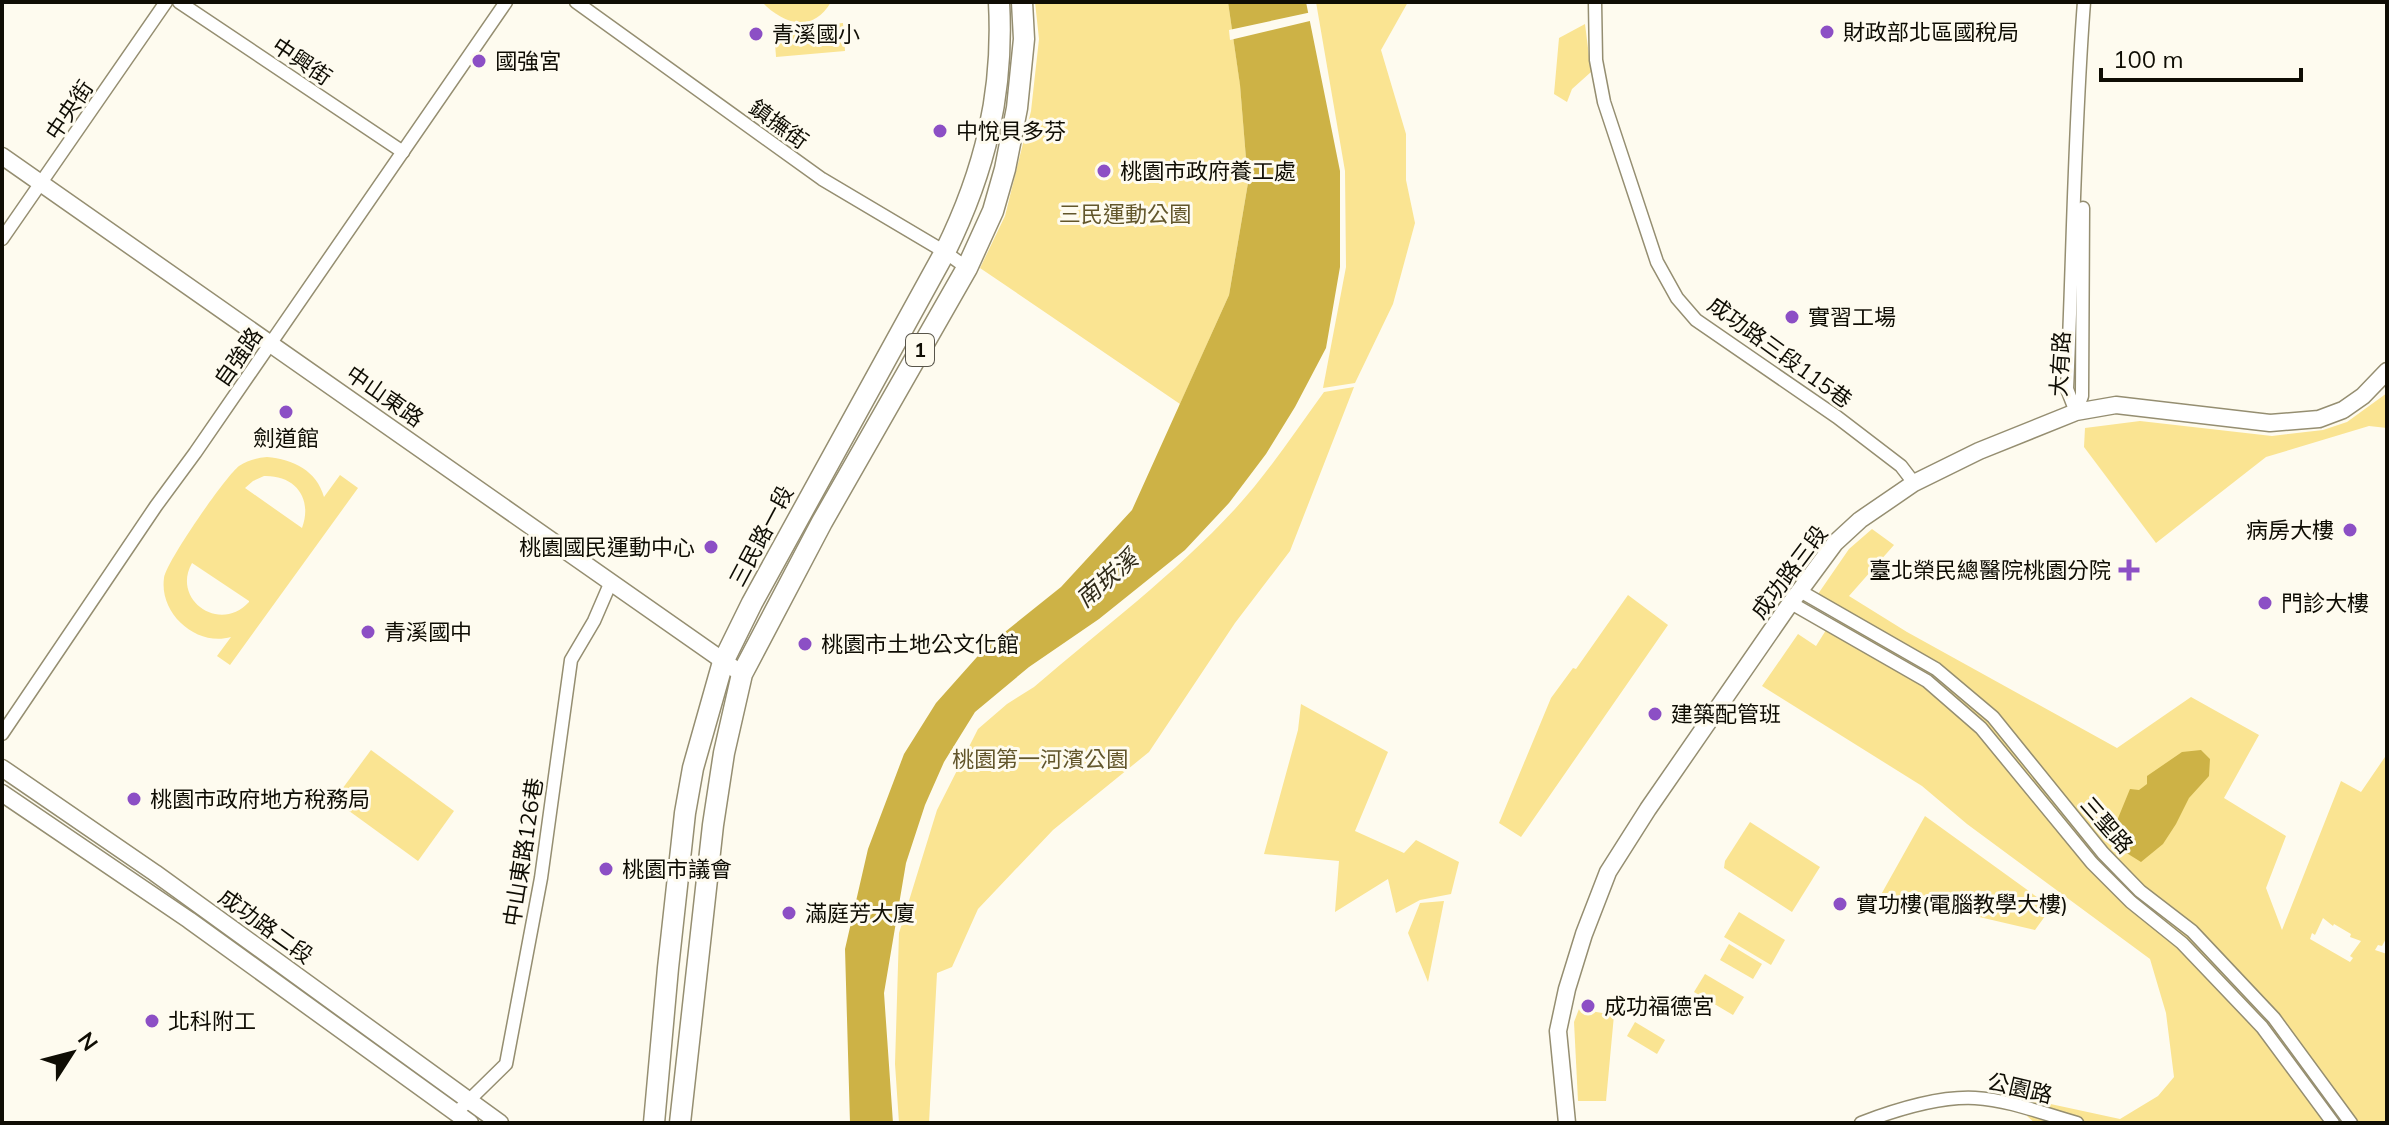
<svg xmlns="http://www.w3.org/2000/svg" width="2389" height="1125" font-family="Mulish,'Noto Sans TC',sans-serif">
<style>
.green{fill:#fae492;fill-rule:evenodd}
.water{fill:#cdb246}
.pier{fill:#fefbef}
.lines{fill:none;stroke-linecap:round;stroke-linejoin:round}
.minor-casing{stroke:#958e71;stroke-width:15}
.tertiary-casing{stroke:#958e71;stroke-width:19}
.primary-casing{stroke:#958e71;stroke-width:23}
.minor{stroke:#fff;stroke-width:12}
.tertiary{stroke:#fff;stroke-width:16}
.primary{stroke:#fff;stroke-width:20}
.poi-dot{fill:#8c4fc5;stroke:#fefbef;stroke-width:3}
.labels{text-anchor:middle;stroke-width:6;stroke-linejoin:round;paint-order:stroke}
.shield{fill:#fefbef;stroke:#57544a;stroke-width:2}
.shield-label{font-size:20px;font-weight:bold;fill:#0f0d04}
.poi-label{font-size:22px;fill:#0f0d04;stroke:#fefbef;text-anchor:start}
.street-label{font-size:22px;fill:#0f0d04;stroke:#fefbef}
.park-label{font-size:22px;fill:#62562b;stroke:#fefbef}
.water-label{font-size:24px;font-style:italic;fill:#2f2a18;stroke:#fefbef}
</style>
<rect width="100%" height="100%" fill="#fefbef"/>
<g class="green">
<path d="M762,2H831C813,33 784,25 762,2Z"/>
<polygon points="1035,2 1228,2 1240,84 1248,183 1229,295 1180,404 980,268 1005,216 1031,111 1039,39"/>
<polygon points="1316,2 1408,2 1381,50 1406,134 1406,180 1415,223 1393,304 1355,383 1323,388 1346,267 1345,171"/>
<polygon points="843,23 845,51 776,57 774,28"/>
<polygon points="1585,24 1591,72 1572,89 1567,102 1554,94 1559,38"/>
<path d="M1354,387L1290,551L1235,623L1149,752L1053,830L978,909L952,967L937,973L929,1123H899L895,1064L899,933L937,810L978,729L1007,704L1034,687C1102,629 1175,574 1235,509C1268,473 1295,432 1324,392Z"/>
<polygon points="2387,393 2387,428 2369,426 2266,457 2156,543 2084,447 2085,428 2140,421 2272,436 2323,430 2347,422"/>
<path d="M267,457C293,459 317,471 324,497L340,475L358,488L230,665L217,656L231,637C197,647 159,614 164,578C166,562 225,477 239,466C248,460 257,458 267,457ZM264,476C295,475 313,498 302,528L245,488L253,481ZM192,563L249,601V602C220,634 171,600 192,563Z"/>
<path d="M1872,529L1894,545L1849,596L1907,632L2117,748L2191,697L2259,735L2224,798L2286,836L2266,888L2282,930L2341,781L2361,792L2387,754V931L2385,934L2387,937L2382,946L2378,945L2375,950L2387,954V1123H2035L2027,1116L2032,1100L2120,1119L2158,1096L2174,1077L2166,1013L2150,959L1967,824L1922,786L1762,686L1798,634L1816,646L1838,611L1818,594L1849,549ZM2323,918L2333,926L2334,924L2351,934L2350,937L2361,941L2350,956L2353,958L2350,962L2310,939L2312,933L2315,935Z"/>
<polygon points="1628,595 1668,625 1521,837 1499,823 1551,698 1573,668 1576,669"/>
<polygon points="1301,704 1388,752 1355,831 1404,853 1416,840 1459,862 1451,894 1420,900 1396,913 1388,879 1335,912 1339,861 1264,854 1298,730"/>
<polygon points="371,750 454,811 418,861 334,800"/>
<polygon points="1925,816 2048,905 2048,912 2035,930 1962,913 1878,900"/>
<polygon points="1750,822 1820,867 1792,912 1724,868 1725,861"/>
<polygon points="1444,901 1428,982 1408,933 1420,903"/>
<polygon points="1739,912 1785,940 1771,965 1724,937"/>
<polygon points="1729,944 1762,964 1753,979 1720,960"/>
<polygon points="1705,974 1744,997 1733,1015 1694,992"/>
<polygon points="1579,1009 1614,1015 1606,1101 1578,1101 1574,1022"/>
<polygon points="1635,1022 1665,1040 1657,1054 1627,1036"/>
</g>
<g class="water">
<polygon points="1228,2 1306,2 1340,171 1340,267 1326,348 1295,407 1266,454 1229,503 1185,550 1099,619 1029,667 975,712 944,762 925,805 906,863 884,993 893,1123 850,1123 845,949 868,849 904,754 936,703 985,648 1061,587 1132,510 1229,295 1248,183 1240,85"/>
<polygon points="2201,750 2210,759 2209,776 2189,798 2176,824 2163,844 2141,862 2117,847 2114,828 2130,789 2139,790 2147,784 2147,776 2182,752"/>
</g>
<polygon class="pier" points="1312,12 1314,20 1230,40 1229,30"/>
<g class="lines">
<g class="minor-casing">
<g id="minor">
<polyline points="179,2 403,152"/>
<polyline points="576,2 822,179 945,252 967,268"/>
<polyline points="1595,2 1596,60 1604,102 1657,262 1677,298 1696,320 1837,417 1901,466 1914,483"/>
<polyline points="2,239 166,2"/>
<path d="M2076,412L2067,389C2073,260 2074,130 2084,2"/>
<polyline points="2076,412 2082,396 2083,208"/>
<polyline points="1800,591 1936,669 1993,717 2103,853 2140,891 2192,931 2274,1018 2351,1123"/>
<polyline points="1791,603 1927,681 1981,728 2092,863 2131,902 2182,943 2262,1027 2333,1123"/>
<polyline points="2,734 156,506 195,453 506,2"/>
<polyline points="456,1113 506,1064 541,878 571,660 594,621 610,584"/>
<path d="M1861,1123C1895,1110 1938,1096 1975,1098C2010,1100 2044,1114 2077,1123"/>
</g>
</g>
<g class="tertiary-casing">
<g id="tertiary">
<polyline points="2,156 742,674"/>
<polyline points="2,768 155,873 500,1123"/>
<polyline points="2,793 189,920 470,1123"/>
<polyline points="1567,1123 1558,1031 1567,989 1584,934 1608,872 1648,809 1787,608 1835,543 1860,520 1914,483 1979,451 2076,412 2116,405 2270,423 2319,419 2343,410 2363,396 2387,371"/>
</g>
</g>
<g class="primary-casing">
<g id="primary">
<path d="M654,1123L668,968L685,813L693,768L723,662L752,603L945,252C985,171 1004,93 999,2"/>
<polyline points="680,1123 713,825 724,753 742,674 822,522 967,268 993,211 1005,169 1017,108 1024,39 1022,2"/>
</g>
</g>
<use href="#minor" class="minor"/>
<use href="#tertiary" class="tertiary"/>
<use href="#primary" class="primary"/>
</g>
<g class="poi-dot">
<circle cx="1827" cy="32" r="8"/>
<circle cx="756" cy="34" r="8"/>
<circle cx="479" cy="61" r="8"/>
<circle cx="940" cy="131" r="8"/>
<circle cx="1104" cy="171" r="8"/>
<circle cx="1792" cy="317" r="8"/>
<circle cx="286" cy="412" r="8"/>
<circle cx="2350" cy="530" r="8"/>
<circle cx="711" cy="547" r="8"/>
<path d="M2125 558h8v8h8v8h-8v8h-8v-8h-8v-8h8z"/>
<circle cx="2265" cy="603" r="8"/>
<circle cx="368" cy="632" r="8"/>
<circle cx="805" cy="644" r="8"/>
<circle cx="1655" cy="714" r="8"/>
<circle cx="134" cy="799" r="8"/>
<circle cx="606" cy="869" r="8"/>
<circle cx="1840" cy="904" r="8"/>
<circle cx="789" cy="913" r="8"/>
<circle cx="1588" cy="1006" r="8"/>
<circle cx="152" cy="1021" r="8"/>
</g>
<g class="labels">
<rect class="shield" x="906" y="334" width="28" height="32" rx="6"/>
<g class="shield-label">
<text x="920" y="357">1</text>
</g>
<g class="poi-label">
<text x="1843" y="40">財政部北區國稅局</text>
<text x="772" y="42">青溪國小</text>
<text x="495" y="69">國強宮</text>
<text x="956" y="139">中悅貝多芬</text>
<text x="1120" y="179">桃園市政府養工處</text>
<text x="1808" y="325">實習工場</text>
<text x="286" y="446" text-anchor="middle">劍道館</text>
<text x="2334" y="538" text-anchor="end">病房大樓</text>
<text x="695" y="555" text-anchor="end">桃園國民運動中心</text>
<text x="2111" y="578" text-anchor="end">臺北榮民總醫院桃園分院</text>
<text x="2281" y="611">門診大樓</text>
<text x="384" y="640">青溪國中</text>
<text x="821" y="652">桃園市土地公文化館</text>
<text x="1671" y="722">建築配管班</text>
<text x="150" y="807">桃園市政府地方稅務局</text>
<text x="622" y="877">桃園市議會</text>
<text x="1856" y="912">實功樓(電腦教學大樓)</text>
<text x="805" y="921">滿庭芳大廈</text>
<text x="1604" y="1014">成功福德宮</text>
<text x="168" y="1029">北科附工</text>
</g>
<g class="street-label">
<text transform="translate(302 61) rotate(34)" y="8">中興街</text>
<text transform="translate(69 110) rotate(-56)" y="8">中央街</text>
<text transform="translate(779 124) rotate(36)" y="8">鎮撫街</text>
<text transform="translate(1780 352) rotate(36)" y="8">成功路三段115巷</text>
<text transform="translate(238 357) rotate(-55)" y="8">自強路</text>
<text transform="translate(2060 364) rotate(-87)" y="8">大有路</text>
<text transform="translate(385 396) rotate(35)" y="8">中山東路</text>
<text transform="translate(761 536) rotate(-62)" y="8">三民路一段</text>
<text transform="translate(1789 572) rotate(-53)" y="8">成功路三段</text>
<text transform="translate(2107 825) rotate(49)" y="8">三聖路</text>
<text transform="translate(523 852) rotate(-81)" y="8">中山東路126巷</text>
<text transform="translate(266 926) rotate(36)" y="8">成功路二段</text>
<text transform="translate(2020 1088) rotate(13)" y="8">公園路</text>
</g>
<g class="park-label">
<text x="1125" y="222">三民運動公園</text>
<text x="1040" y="767">桃園第一河濱公園</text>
</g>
<g class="water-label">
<text transform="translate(1107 579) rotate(-41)" y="8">南崁溪</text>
</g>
</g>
<rect width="2389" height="1125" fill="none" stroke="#0f0d04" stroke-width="8"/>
<g transform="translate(72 1053) rotate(54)" stroke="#fefbef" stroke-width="6" paint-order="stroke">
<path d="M0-6L14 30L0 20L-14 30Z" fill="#0f0d04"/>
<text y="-12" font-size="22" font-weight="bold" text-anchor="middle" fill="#0f0d04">N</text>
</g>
<path d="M2101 68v12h200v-12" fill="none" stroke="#0f0d04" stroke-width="4"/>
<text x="2113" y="68" font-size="24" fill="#0f0d04" stroke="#fefbef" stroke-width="6" paint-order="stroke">100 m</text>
</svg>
